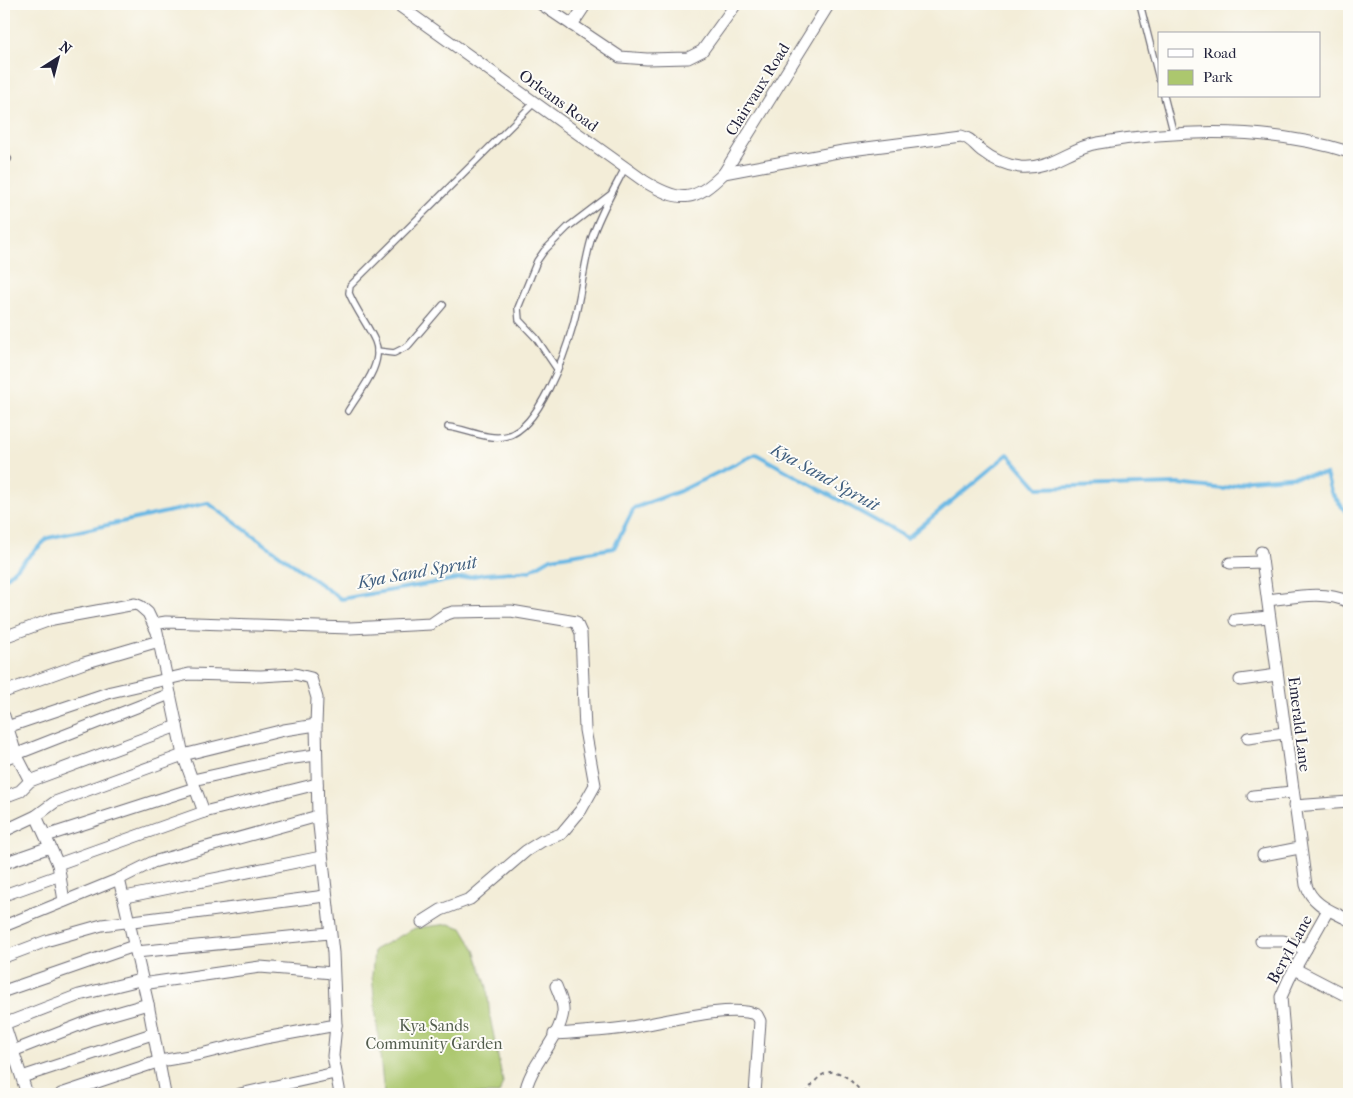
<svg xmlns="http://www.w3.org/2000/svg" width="1353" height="1098" font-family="'IM FELL French Canon',serif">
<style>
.green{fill:#acc76e;stroke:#677454}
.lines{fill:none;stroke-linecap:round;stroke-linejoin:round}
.stream{stroke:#6ab8e4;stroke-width:4}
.lane-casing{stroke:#6b6972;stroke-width:8}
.street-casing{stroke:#6b6972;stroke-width:13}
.path{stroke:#6b6972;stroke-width:2;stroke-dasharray:4 4;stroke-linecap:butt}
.lane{stroke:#fff;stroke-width:5.5}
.street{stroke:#fff;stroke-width:11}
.labels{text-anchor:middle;stroke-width:4;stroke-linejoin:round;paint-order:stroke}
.street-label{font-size:16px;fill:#22223b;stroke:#fdfcf7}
.park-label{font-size:16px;fill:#525c4d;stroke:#fdfcf7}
.water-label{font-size:18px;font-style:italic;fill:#3f5e7f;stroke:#fdfcf7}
</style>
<rect width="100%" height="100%" fill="#fdfcf7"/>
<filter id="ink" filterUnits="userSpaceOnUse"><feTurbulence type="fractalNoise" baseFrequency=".02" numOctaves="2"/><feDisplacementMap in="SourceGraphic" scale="10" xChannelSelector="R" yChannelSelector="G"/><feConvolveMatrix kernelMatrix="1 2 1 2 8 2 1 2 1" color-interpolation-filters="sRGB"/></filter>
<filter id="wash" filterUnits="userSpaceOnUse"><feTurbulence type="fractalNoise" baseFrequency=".0096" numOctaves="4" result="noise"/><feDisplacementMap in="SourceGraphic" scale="20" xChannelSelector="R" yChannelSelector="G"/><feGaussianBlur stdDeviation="1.12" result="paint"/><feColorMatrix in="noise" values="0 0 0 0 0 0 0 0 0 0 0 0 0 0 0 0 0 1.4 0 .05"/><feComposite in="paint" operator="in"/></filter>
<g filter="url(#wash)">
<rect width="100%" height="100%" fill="#f3edd8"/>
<polygon class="green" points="449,924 462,928 475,950 487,987 490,1017 503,1082 499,1094 384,1094 372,976 374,950 415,928"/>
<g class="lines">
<polyline class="stream" points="4,580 48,538 208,503 341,599 485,574 529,571 551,558 614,548 634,508 680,491 756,454 907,538 1008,454 1038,488 1178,484 1224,489 1249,480 1326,474 1331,492 1349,516"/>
</g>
</g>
<g filter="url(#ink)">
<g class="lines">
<g class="lane-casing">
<g id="lane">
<polyline points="1140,4 1159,79"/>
<polyline points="1164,96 1174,135"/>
<polyline points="4,156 8,159"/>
<polyline points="377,351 394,353 408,346 443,305"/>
<polyline points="557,369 536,338 519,320 518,308 537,261 544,251 568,227 610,195"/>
<path d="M348,411C359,392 385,364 375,341C368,325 356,310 349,293L350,286L535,102"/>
<path d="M448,427C467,429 488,441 507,436C539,428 565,354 573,325C581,297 583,268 591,240C599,215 613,191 625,168"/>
</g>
</g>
<g class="street-casing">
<g id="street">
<path d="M397,4L644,181C680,203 694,203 724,173L829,4"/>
<polyline points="541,4 620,57 647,59 688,58 702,51 736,4"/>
<polyline points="572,25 586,4"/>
<path d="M724,173L843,151L961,136C971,138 974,145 982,151C992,159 1006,165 1020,167C1050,170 1070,147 1098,143C1180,129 1270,127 1349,152"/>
<path d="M1261,552L1306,885C1312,905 1332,911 1349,920"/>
<polyline points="1230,563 1262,562"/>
<path d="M1268,600C1295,597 1324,590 1349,602"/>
<polyline points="1235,620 1269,617"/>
<polyline points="154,624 166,622 350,628 431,624 444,615 453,612 511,611 576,622 581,633 585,730 595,785 581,810 561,834 542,841 526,851 470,899 441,910 422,922"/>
<polyline points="4,637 53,619 135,604 140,606 148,613 157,632 183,755 204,812"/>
<polyline points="1240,680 1277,675"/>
<polyline points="4,692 84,663 159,641"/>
<polyline points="4,716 16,754 30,781"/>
<polyline points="4,728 111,692 189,674 261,676 295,674 311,678 317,698 316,725 318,816 333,953 336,1025 333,1056 340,1094"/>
<polyline points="1248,738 1284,733"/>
<polyline points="4,759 170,694"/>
<polyline points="193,780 287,759 316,755"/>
<polyline points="1253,796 1292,792"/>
<polyline points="4,797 20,791 30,781 177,726"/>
<polyline points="1294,806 1349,802"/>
<polyline points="36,816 58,864 64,901"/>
<polyline points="4,831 36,816 55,802 183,755 284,730 316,725"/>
<polyline points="46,836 195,788"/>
<polyline points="1263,855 1299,848"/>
<polyline points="4,863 50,847"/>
<polyline points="58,864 204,812 317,784"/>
<polyline points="119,879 148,1004 165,1094"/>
<polyline points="4,895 60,875"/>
<polyline points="125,897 321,857"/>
<polyline points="4,926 119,879 153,862 318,816"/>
<polyline points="1261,941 1283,941 1306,949"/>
<polyline points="136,952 329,933"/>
<polyline points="4,957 49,940 102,925 325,896"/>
<polyline points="1295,969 1349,997"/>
<polyline points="142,984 260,967 333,973"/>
<polyline points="4,991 134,946"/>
<polyline points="4,1023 27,1094"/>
<polyline points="4,1024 79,995 140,980"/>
<path d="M554,1034C580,1032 606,1031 631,1027C661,1023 732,1003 757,1015L760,1021L755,1094"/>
<polyline points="13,1051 92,1020 148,1004"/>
<polyline points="22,1077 152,1034"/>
<polyline points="61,1094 160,1061 201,1054 265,1038 336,1025"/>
<polyline points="240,1094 335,1073"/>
<path d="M525,1094C529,1064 559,1042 563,1012C564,1003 559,994 556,986"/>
<polyline points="1289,1094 1281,997 1289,979 1328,910"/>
</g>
</g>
<path class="path" d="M806,1094C825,1062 841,1067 863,1094"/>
<use href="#lane" class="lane"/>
<use href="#street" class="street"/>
</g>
</g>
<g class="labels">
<g class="street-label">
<text transform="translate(757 89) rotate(-58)" y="6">Clairvaux Road</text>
<text transform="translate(559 100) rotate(36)" y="6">Orleans Road</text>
<text transform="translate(1300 724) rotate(83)" y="6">Emerald Lane</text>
<text transform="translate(1289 949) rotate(-61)" y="6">Beryl Lane</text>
</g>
<g class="park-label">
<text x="434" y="1031">Kya Sands<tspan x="434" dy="18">Community Garden</tspan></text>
</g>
<g class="water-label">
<text transform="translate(825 477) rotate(29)" y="6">Kya Sand Spruit</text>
<text transform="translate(417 572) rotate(-10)" y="6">Kya Sand Spruit</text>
</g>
</g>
<rect width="1353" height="1098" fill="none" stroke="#fdfcf7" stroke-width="20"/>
<rect x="1158" y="32" width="162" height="65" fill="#fdfcf7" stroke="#a5a5ac"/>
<rect x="1168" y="49" width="25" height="8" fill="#ffffff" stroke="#a5a5ac"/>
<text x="1203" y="58" font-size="15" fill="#22223b">Road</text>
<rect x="1168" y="70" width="25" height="15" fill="#acc76e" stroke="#a5a5ac"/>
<text x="1203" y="82" font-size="15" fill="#22223b">Park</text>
<g transform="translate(58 58) rotate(36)" stroke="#fdfcf7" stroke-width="4" paint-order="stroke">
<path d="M0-4L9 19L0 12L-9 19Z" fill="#22223b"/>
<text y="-8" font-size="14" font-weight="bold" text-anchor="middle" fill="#22223b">N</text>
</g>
</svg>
